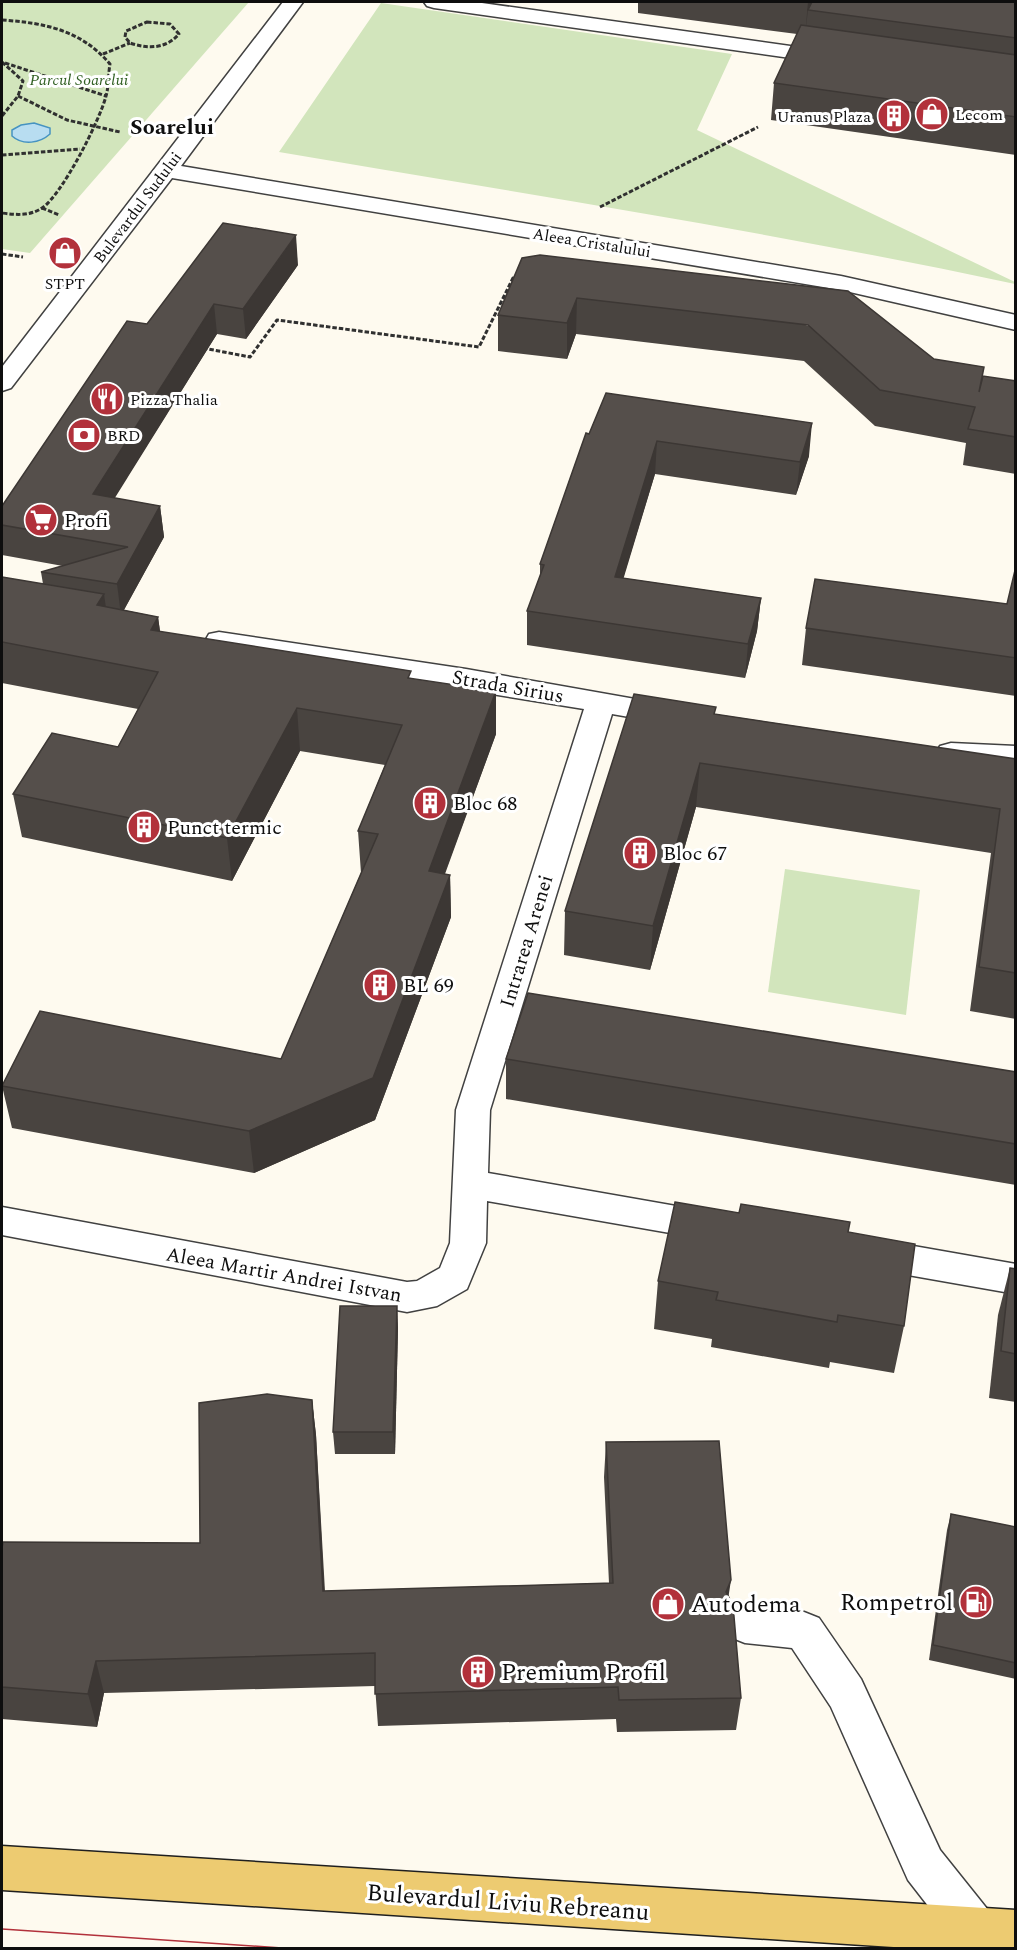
<svg xmlns="http://www.w3.org/2000/svg" width="1017" height="1950" font-family="Spectral,serif">
<style>
.green{fill:#d2e5bc}
.water{fill:#b8ddf1;stroke:#4693c1;stroke-width:1.5}
.lines{fill:none;stroke-linecap:round;stroke-linejoin:round}
.minor-casing{stroke:#414141;stroke-width:3}
.major-casing{stroke:#1f1f1f;stroke-width:3}
.path{stroke:#303030;stroke-width:3;stroke-dasharray:4.5 2;stroke-linecap:butt}
.minor{fill:#fff;fill-rule:evenodd}
.major{fill:#edcb71;fill-rule:evenodd}
.tram{stroke:#b2313b;stroke-width:1.5}
.wall{fill:#494440}
.shaded-wall{fill:#3c3734}
.building{fill:#554f4b;stroke:#3c3734;stroke-width:1.5}
.labels{text-anchor:middle;stroke-width:6;stroke-linejoin:round;paint-order:stroke}
.far-park-label{font-size:16px;font-style:italic;fill:#316023;stroke:#fff}
.far-poi-label{font-size:16px;fill:#0e0e0e;stroke:#fff;text-anchor:start}
.far-street-label{font-size:16px;fill:#0e0e0e;stroke:#fff}
.poi-label{font-size:20px;fill:#0e0e0e;stroke:#fff;text-anchor:start}
.street-label{font-size:20px;fill:#0e0e0e;stroke:#fff}
.far-district-label{font-size:22px;font-weight:bold;fill:#0e0e0e;stroke:#fff}
.near-poi-label{font-size:24px;fill:#0e0e0e;stroke:#fff;text-anchor:start}
.near-street-label{font-size:24px;fill:#0e0e0e;stroke:#fff}
</style>
<rect width="100%" height="100%" fill="#fefaef"/>
<g class="green">
<polygon points="2,2 249,2 30,253 2,249"/>
<path d="M381,3L732,54L697,130L1015,282V284C772,232 525,194 279,152Z"/>
<polygon points="785,869 920,890 906,1015 768,992"/>
</g>
<path class="water" d="M34,123L50,128V134C40,143 23,146 12,136V130L21,125Z"/>
<g class="lines">
<g class="minor-casing">
<g id="minor">
<polygon points="283,2 303,2 181,166 841,276 1016,315 1016,330 841,290 172,178 11,388 2,391 2,367"/>
<polygon points="424,2 475,2 833,52 841,53 844,58 841,63 833,64 434,8 427,6"/>
<polygon points="219,632 466,669 686,708 690,715 686,722 675,725 612,714 490,1110 488,1173 716,1213 729,1217 734,1227 729,1237 716,1241 487,1201 486,1243 467,1289 437,1306 407,1312 2,1235 2,1207 407,1282 417,1281 440,1268 450,1243 456,1110 584,709 209,648 205,641 209,634"/>
<polygon points="951,743 1016,746 1016,766 951,763 940,760 936,753 940,746"/>
<polygon points="868,1238 1016,1264 1016,1294 868,1268 855,1263 850,1253 855,1243"/>
<polygon points="745,1605 804,1612 819,1618 861,1679 940,1850 992,1915 999,1931 992,1947 960,1947 908,1880 831,1707 792,1648 745,1643 730,1637 724,1624 730,1611"/>
</g>
</g>
<g class="major-casing">
<polygon id="major" points="2,1846 1016,1910 1016,1948 909,1948 2,1890"/>
</g>
<g class="path">
<path d="M2,20C45,23 81,30 110,64C108,75 109,86 106,96C100,120 62,195 42,208C30,216 16,215 2,213"/>
<path d="M147,22L170,24L179,34C166,49 148,49 130,43L125,37L126,31Z"/>
<polyline points="103,54 130,43"/>
<polyline points="2,62 23,81 18,96 2,116"/>
<polyline points="5,63 106,96"/>
<polyline points="18,96 67,120 120,132"/>
<polyline points="2,155 80,149"/>
<polyline points="600,207 758,127"/>
<polyline points="42,208 59,215"/>
<polyline points="2,254 23,257"/>
<polyline points="203,348 250,357 277,320 479,347 513,278 517,279"/>
</g>
<use href="#minor" class="minor"/>
<use href="#major" class="major"/>
<polyline class="tram" points="2,1929 282,1948"/>
</g>
<g class="wall">
<polygon points="638,2 1016,2 1016,155 771,120 774,83 797,34 638,13"/>
<polygon points="540,255 934,359 982,382 1016,381 1016,474 963,465 966,443 875,426 804,361 576,334 567,359 498,351 498,315"/>
<polygon points="298,265 246,339 217,334 114,498 160,506 164,537 124,610 158,617 160,632 411,678 496,734 445,874 450,875 451,917 375,1120 254,1173 12,1128 2,1086 281,1059 361,873 358,831 385,765 300,751 232,881 22,837 13,794 118,747 138,709 2,683 2,577 43,584 41,572 63,566 2,555 2,506 147,324"/>
<polygon points="586,433 809,456 796,495 655,474 623,578 761,598 757,631 745,678 527,645 527,611 540,576 540,564"/>
<polygon points="1016,566 1016,696 802,665 806,628 1007,604"/>
<polygon points="715,714 1016,759 1016,1019 970,1011 991,853 696,807 650,970 564,955 565,911"/>
<polygon points="506,1059 1016,1072 1016,1185 506,1099"/>
<polygon points="848,1232 904,1326 894,1373 830,1362 829,1368 711,1347 712,1339 654,1329 658,1281"/>
<polygon points="1010,1268 1016,1269 1016,1402 989,1398 998,1315"/>
<polygon points="397,1306 398,1329 395,1454 335,1454 333,1432"/>
<polygon points="312,1400 316,1435 325,1591 609,1583 604,1477 606,1442 729,1596 741,1698 736,1730 617,1732 616,1719 378,1726 375,1686 104,1693 97,1727 2,1719 2,1548 200,1543"/>
<polygon points="951,1514 1016,1527 1016,1679 929,1660 947,1530"/>
</g>
<g class="shaded-wall">
<polygon points="808,2 823,2 808,10 805,36"/>
<polygon points="296,235 298,265 246,339 243,309"/>
<polygon points="577,298 576,334 567,359 567,323"/>
<polygon points="214,304 217,334 98,525 93,494"/>
<polygon points="812,423 809,456 796,495 800,462"/>
<polygon points="657,441 655,474 614,610 615,577"/>
<polygon points="160,506 164,537 121,615 117,584"/>
<polygon points="104,594 110,636 97,605"/>
<polygon points="761,598 757,631 745,678 748,644"/>
<polygon points="158,617 164,659 157,673 151,630"/>
<polygon points="496,691 496,734 430,913 429,871"/>
<polygon points="297,708 300,751 232,881 227,838"/>
<polygon points="700,763 696,807 650,970 653,926"/>
<polygon points="450,875 451,917 375,1120 254,1173 249,1131"/>
<polygon points="397,1306 398,1329 395,1454 393,1432"/>
<polygon points="312,1400 316,1435 326,1624 323,1591"/>
<polygon points="731,1580 726,1613 726,1592"/>
<polygon points="96,1661 104,1693 97,1727 88,1694"/>
</g>
<g class="building">
<polygon points="812,2 1016,2 1016,38 808,10"/>
<polygon points="801,25 1016,55 1016,117 774,83"/>
<polygon points="223,223 296,235 243,309 214,304 93,494 160,506 117,584 41,572 128,547 2,525 2,506 127,321 147,324"/>
<polygon points="540,255 848,291 934,359 984,367 979,392 983,376 1016,381 1016,437 968,429 975,407 880,390 808,325 577,298 567,323 498,315 522,258"/>
<polygon points="606,393 812,423 800,462 657,441 615,577 761,598 748,644 527,611 544,565 540,564 586,433 589,434"/>
<polygon points="1016,566 1016,658 806,628 815,579 1007,604"/>
<polygon points="2,577 104,594 97,605 158,617 151,630 411,671 408,678 496,691 429,871 450,875 373,1078 249,1131 2,1086 40,1011 281,1059 378,834 358,831 402,725 297,708 227,838 13,794 52,733 118,747 158,672 2,642"/>
<polygon points="634,694 716,707 714,714 1016,759 1016,973 979,967 1000,809 700,763 653,926 565,911"/>
<polygon points="528,993 1016,1072 1016,1144 506,1059"/>
<polygon points="675,1202 739,1213 741,1204 850,1222 848,1232 915,1244 904,1326 838,1315 837,1322 716,1300 718,1292 658,1281"/>
<polygon points="1010,1268 1016,1269 1016,1354 1001,1351"/>
<polygon points="340,1306 397,1306 393,1432 333,1432"/>
<polygon points="267,1394 312,1400 323,1591 613,1583 606,1442 719,1441 731,1580 726,1592 733,1605 741,1698 619,1700 618,1687 375,1694 375,1653 96,1661 88,1694 2,1687 2,1548 3,1542 200,1543 199,1403"/>
<polygon points="951,1514 1016,1527 1016,1663 933,1645"/>
</g>
<defs>
<g id="shop-disc" transform="scale(1.725)"><circle r="9.5" fill="#b2313b" stroke="#fff"/><path d="M-5-2.5h2.3a2.7 3.5 0 0 1 5.4 0H5L5.5 6h-11ZM-1.5-2.5h3a1.5 2.3 0 0 0-3 0Z" fill="#fff"/></g>
<g id="building-disc" transform="scale(1.725)"><circle r="9.5" fill="#b2313b" stroke="#fff"/><path d="M-4-6H4V6H1V3H-1V6H-4ZM-2.5-4.3h1.7v1.8h-1.7ZM.8-4.3h1.7v1.8H.8ZM-2.5-1h1.7V.8h-1.7ZM.8-1h1.7V.8H.8Z" fill="#fff"/></g>
<g id="restaurant-disc" transform="scale(1.725)"><circle r="9.5" fill="#b2313b" stroke="#fff"/><path d="M-5-6h1v4h1v-4h1v4h1v-4h1v5L-1.5 .5V6h-2V.5L-5-1ZM5-6V6H3V1.5H1.5Q1.5-4 5-6Z" fill="#fff"/></g>
<g id="bank-disc" transform="scale(1.725)"><circle r="9.5" fill="#b2313b" stroke="#fff"/><path d="M-6-4H6V4H-6ZM0-2.3a2.3 2.3 0 1 0 0 4.6a2.3 2.3 0 1 0 0-4.6Z" fill="#fff"/></g>
<g id="supermarket-disc" transform="scale(1.725)"><circle r="9.5" fill="#b2313b" stroke="#fff"/><path d="M-6-5.5h2.5l.6 2H6L4.5 2H-2.5L-4.4-4H-6ZM-1.5 3.2a1.3 1.3 0 1 0 .1 0ZM3 3.2a1.3 1.3 0 1 0 .1 0Z" fill="#fff"/></g>
<g id="fuel-disc" transform="scale(1.725)"><circle r="9.5" fill="#b2313b" stroke="#fff"/><path d="M-5.5-6h7V0h2V4h1.3V-2.5L3-4.5l.8-.8L6-3V5H2.5V1h-1V6h-7ZM-4.2-4.7v3.2H.2V-4.7Z" fill="#fff"/></g>
</defs>
<g fill-rule="evenodd">
<use href="#shop-disc" x="932" y="114"/>
<use href="#building-disc" x="894" y="116"/>
<use href="#shop-disc" x="65" y="253"/>
<use href="#restaurant-disc" x="107" y="399"/>
<use href="#bank-disc" x="84" y="435"/>
<use href="#supermarket-disc" x="41" y="520"/>
<use href="#building-disc" x="430" y="803"/>
<use href="#building-disc" x="144" y="827"/>
<use href="#building-disc" x="640" y="853"/>
<use href="#building-disc" x="380" y="985"/>
<use href="#fuel-disc" x="976" y="1602"/>
<use href="#shop-disc" x="668" y="1604"/>
<use href="#building-disc" x="478" y="1672"/>
</g>
<g class="labels">
<g class="far-park-label">
<text x="79" y="85">Parcul Soarelui</text>
</g>
<g class="far-poi-label">
<text x="955" y="120">Lecom</text>
<text x="871" y="122" text-anchor="end">Uranus Plaza</text>
<text x="65" y="289" text-anchor="middle">STPT</text>
<text x="130" y="405">Pizza Thalia</text>
<text x="107" y="441">BRD</text>
</g>
<g class="far-street-label">
<text transform="translate(137 207) rotate(-53)" y="6">Bulevardul Sudului</text>
<text transform="translate(592 242) rotate(9)" y="6">Aleea Cristalului</text>
</g>
<g class="poi-label">
<text x="64" y="527">Profi</text>
<text x="453" y="810">Bloc 68</text>
<text x="167" y="834">Punct termic</text>
<text x="663" y="860">Bloc 67</text>
<text x="403" y="992">BL 69</text>
</g>
<g class="street-label">
<text transform="translate(508 686) rotate(10)" y="7">Strada Sirius</text>
<text transform="translate(526 941) rotate(-73)" y="7">Intrarea Arenei</text>
<text transform="translate(284 1274) rotate(10)" y="7">Aleea Martir Andrei Istvan</text>
</g>
<g class="far-district-label">
<text x="172" y="134">Soarelui</text>
</g>
<g class="near-poi-label">
<text x="953" y="1610" text-anchor="end">Rompetrol</text>
<text x="691" y="1612">Autodema</text>
<text x="501" y="1680">Premium Profil</text>
</g>
<g class="near-street-label">
<text transform="translate(508 1902) rotate(4)" y="8">Bulevardul Liviu Rebreanu</text>
</g>
</g>
<rect width="1017" height="1950" fill="none" stroke="#0e0e0e" stroke-width="6"/>
</svg>
